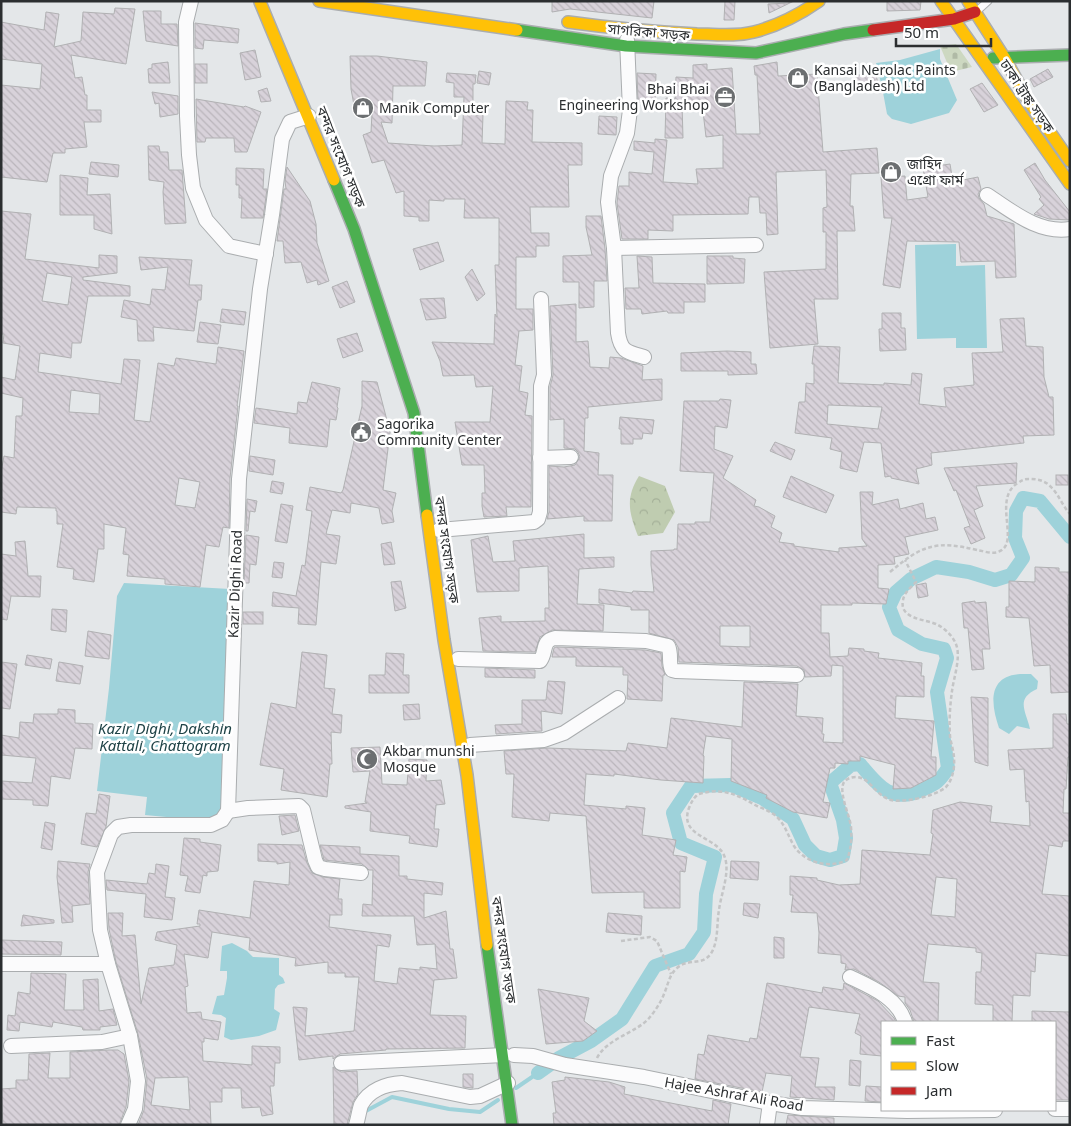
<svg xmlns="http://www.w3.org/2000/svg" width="1071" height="1126" font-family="'Noto Sans','Noto Sans Bengali',sans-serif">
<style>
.forest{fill:url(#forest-crowns)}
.cemetery{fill:url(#cemetery-stones)}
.water{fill:#9ed2da}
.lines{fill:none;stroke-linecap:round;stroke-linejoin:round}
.stream{stroke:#9ed2da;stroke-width:4}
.canal{stroke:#9ed2da;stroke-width:14}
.building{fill:url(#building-back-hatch);stroke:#b1b1b3;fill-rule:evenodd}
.lane-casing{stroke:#aaadaf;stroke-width:9}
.street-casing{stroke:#aaadaf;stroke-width:16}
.fast-casing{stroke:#aaadaf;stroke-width:14}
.slow-casing{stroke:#aaadaf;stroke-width:14}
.jam-casing{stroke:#aaadaf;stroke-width:14}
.path{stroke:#c4c5c6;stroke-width:2.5;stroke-dasharray:4 2.5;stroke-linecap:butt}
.lane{stroke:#fbfbfc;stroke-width:7}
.street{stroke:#fbfbfc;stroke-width:14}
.fast{stroke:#4caf50;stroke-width:11}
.slow{stroke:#ffc107;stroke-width:11}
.jam{stroke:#c62828;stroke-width:11}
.labels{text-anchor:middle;stroke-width:5;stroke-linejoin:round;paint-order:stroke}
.street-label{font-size:14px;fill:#2b2e30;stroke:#fff}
.poi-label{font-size:14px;fill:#2b2e30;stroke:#fff;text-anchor:start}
.water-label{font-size:15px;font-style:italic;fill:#1e4246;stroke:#fff}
</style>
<defs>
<pattern id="forest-crowns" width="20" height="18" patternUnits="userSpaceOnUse" patternTransform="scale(1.25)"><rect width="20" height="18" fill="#bfccb0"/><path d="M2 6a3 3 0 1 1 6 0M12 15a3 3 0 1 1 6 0" fill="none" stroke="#a4b098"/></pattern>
<pattern id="cemetery-stones" width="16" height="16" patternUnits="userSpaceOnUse" patternTransform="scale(1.25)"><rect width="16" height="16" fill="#cdd8c1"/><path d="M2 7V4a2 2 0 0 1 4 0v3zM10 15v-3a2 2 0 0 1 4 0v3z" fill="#b0baa6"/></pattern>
<pattern id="building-back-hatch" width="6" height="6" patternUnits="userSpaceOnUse" patternTransform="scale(1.25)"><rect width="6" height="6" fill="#d8d2da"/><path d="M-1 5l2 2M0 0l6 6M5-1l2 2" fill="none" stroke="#bab5bb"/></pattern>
</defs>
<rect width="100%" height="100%" fill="#e4e7e9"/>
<path class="forest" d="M639,476L665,486L675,512L663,533L638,536C629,513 625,498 639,476Z"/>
<polygon class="cemetery" points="956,44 972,67 951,72 940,46"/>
<g class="water">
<polygon points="940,49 940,59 957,100 949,113 911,124 892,119 887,114 882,87 876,63 900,60"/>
<polygon points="956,244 956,266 985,265 987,348 956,348 956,338 917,339 915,245"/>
<polygon points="124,583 230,589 225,810 209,821 145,815 147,797 97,791 109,688 117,596"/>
<path d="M1020,674H1031L1038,681L1037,689C1015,699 1026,711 1030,729L1017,726L1009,734L999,728C991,705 987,676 1020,674Z"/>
<polygon points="232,943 247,951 253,957 279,958 279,975 283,978 285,983 278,985 275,989 274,1009 280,1013 276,1030 259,1036 231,1040 224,1037 226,1018 221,1015 212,1014 217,996 224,995 227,978 227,971 220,971 222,946"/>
</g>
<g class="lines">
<g class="stream">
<polyline points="516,1088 538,1073"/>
<polyline points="364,1115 364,1112 392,1097 449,1109 480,1112 498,1100"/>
</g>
<path class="canal" d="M538,1073L559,1058L591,1041L622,1019L655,966L689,954L704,932L706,894L715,857L681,843L673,813L691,786L731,785L762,798L793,819L805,845L816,856L830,860L843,856L846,838L843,820L830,783L851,765L860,764C878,786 892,804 922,790C937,783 939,782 948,768L937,692L947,658L944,649L922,644L898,630L889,607L896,592L911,579L936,567L969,572L995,580L1011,575L1023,558L1015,538L1016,511L1023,498L1040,501L1070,537"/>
</g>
<g class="building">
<polygon points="552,1 654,1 652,18 570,9 552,12"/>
<polygon points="725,1 735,1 734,20 724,20"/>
<polygon points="789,1 794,1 769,13 768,4 789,3"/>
<polygon points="887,1 921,1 920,10 887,11"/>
<polygon points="115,8 135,9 126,64 71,55 75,78 82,77 85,95 87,95 87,110 101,110 101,122 84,122 87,147 65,149 65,153 53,153 47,182 1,177 1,85 40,89 42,64 1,59 1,22 44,30 46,12 59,14 54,47 81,41 83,12 114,14"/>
<polygon points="143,11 161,11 161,24 177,24 178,46 146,41"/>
<polygon points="195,23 239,29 238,43 204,40 203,49 195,48"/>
<polygon points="255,50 261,77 245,80 240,53"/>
<polygon points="350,56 377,56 427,62 425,86 393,86 392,123 381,122 388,143 434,146 462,145 464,97 454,97 454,83 446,82 447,73 476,75 475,84 473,84 473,115 483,115 482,143 505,144 506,101 528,102 527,110 533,110 532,142 582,143 582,165 568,165 569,207 530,207 531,233 549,233 549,246 536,246 536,257 516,257 516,309 533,309 533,330 519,331 515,365 522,366 519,391 528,393 525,415 532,416 531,507 506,507 507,516 484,517 482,506 482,493 485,493 484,465 462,465 455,422 490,422 493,386 476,387 474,375 443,376 440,361 432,342 494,344 495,314 497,317 495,265 499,265 499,218 464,218 465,199 444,199 444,201 429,200 429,221 419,221 419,217 404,216 404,191 396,193 384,160 372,163 363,135 371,132 372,113 356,116 351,89"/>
<polygon points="168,62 170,83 149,83 148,69 152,68 152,64"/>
<polygon points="777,62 778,76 817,74 823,152 877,148 879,173 851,174 850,206 853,206 855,231 837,231 838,299 814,299 818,344 770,348 764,272 826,269 826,232 823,232 823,208 827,207 826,170 776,172 778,234 767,235 766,213 760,213 759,197 749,197 748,214 673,215 673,231 648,230 648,239 622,239 617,203 619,186 629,186 629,172 652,174 654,152 634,150 634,141 655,143 655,139 667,140 663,182 698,184 696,169 723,168 723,135 706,137 702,103 682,104 683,138 665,138 666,98 675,99 676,77 693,78 693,65 707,64 707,70 732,68 736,134 760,134 757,75 755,75 754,66"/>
<rect x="195" y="64" width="12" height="19"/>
<polygon points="1048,69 1053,77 1034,87 1030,79"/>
<polygon points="479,71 491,73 489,85 477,83"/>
<polygon points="637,73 656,74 655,103 638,102"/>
<polygon points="856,75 876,75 879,88 857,90"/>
<polygon points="982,83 998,105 984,112 970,89"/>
<polygon points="267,88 271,101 261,102 258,91"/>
<polygon points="152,92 178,96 178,114 160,117 159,103 155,104"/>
<polygon points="196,99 244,107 245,106 261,112 247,152 235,152 234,138 206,138 205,142 197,142"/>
<polygon points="599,116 617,117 616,135 598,134"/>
<polygon points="148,146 159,146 160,152 168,152 169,170 182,170 186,223 165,224 163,192 164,182 149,180"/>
<polygon points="91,162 119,165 118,177 89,174"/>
<polygon points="1035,163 1045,180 1070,212 1070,220 1049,219 1034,214 1044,205 1039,199 1041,197 1024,170"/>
<polygon points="950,164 953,182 978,177 981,189 978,194 979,198 984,204 987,216 1014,224 1016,277 996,278 995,261 961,262 959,242 907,241 900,288 883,285 892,218 884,218 881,177 905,176 907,200 928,197 923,168"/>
<polygon points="287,167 310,201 316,224 317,243 329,281 318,285 317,280 307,283 301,262 285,263 283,241 277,241 284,189 286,189 285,181"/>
<polygon points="236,168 264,169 263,189 267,189 263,218 241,218 242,198 239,198 239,185 236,185"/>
<polygon points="60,175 88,178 87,195 110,194 112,234 94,229 94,215 60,215"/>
<path d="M1,211L31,214L25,259L99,268V255L117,256V273L83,277V280L130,286V296H88L81,343H72L71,358L40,353L38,372L121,384L124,359L140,360L134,420L150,422L158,363L174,366L176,358L216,364L218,347L244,351L237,406H238L230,478L229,528L223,527L219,547L206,545L200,587L165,584V579L127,576L129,555L123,554L126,528L104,524V549H98L94,582L73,579L74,569L57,567L63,524H57V511H56V508L17,507L16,514L1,512V473L4,456L14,458L16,416H22L23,398L1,393V377L15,380L20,346L3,343L4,334H1ZM47,273L72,277L68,305L42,301ZM71,390L100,394L99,414L69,412ZM179,478L200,482L195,508L175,505Z"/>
<polygon points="586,216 601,216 605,249 607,281 594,281 594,307 579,308 579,282 563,282 563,256 592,255 586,227"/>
<polygon points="438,242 444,261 420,270 413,249"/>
<polygon points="637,256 652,257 653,283 705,284 705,302 684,302 684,313 668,313 667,311 642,314 641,309 626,309 625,288 639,288"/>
<polygon points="707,256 733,256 733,258 745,259 744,283 707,284"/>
<polygon points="139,257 192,260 189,285 202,285 201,300 198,300 194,331 153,327 154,341 138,341 137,320 121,317 124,300 150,305 152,289 165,290 168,267 141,270"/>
<polygon points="472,269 485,294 477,301 465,277"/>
<polygon points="347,281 355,302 340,308 332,287"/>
<polygon points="444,298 446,318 426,320 420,299"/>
<polygon points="576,304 576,342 588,341 590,367 609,368 610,357 621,358 643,366 642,380 662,379 662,400 588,407 588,418 585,418 584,451 599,453 598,475 613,475 612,521 584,521 584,516 547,519 549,512 549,466 564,467 575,465 580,457 578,452 575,449 564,448 564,419 550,420 550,387 553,375 550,306"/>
<polygon points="222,309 246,312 244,325 220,322"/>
<polygon points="882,313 901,313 901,328 905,328 906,350 880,351 879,329 882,329"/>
<path d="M1024,318L1026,346L1043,347L1044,377L1049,397H1053L1054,435L1023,436L1024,443L931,453L932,465L916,469L919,484L891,478V476L885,477L881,443L864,442L857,472L840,468L842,452L830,449L832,438L795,433L799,402H805L806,383L814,384V364H812L814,346L840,347L838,383L884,385V383L911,385L912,373L922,374L919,404L946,407L944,388L974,385L972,353L1003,352L1000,319ZM828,405L882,407L878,429L827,424Z"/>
<polygon points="200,322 221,325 218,344 197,342"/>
<polygon points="357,333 363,351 343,358 337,339"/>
<polygon points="727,351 751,352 751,364 756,364 757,374 728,375 728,371 681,371 681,353"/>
<polygon points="362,381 377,382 390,432 383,490 396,493 392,511 394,522 382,524 379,508 351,503 350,513 332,510 326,534 340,536 336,564 321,562 316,625 298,624 299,608 272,606 273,592 296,596 302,565 305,566 312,511 306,510 310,487 341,493 343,490 362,406"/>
<polygon points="312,382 340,388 337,407 338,408 336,420 330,419 327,447 289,443 290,428 254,423 256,408 297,414 298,402 307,403"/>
<path d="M720,399L731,400L727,428L715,426L714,449L733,456L723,478L756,500L754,506L759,507L775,516L771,527L782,533L779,542L794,544V546L839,552V548L867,546L862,539L860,492H873L872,505L898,499L900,509L923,503L926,519L935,517L938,530L905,537L909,554L894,557L895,564L878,565V588L889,589L886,604L852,603V605H821V633H829L830,657L848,656L849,648L864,649V651L879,653L878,658L922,663L921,676H924V697L896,696L895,718L934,721L931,757H936V775L911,788L893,789L895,765L860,756V761H848V764L835,763V768H830L823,802L830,803L827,818L793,812L766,798L767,795L731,781L732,739L706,736L703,755L704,756L703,783L661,780L614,774V776L586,774L584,805L626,809V806L645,808L642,835L676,840L673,855L687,857L685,872L680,871V908H644V892L592,893L586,816L550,813L549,821L512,817L514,774H506L504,751L548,748L626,751L628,743L667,748L671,718L742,727L744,682L798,684L796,716L823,718L822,734H824L823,742L843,743V666L832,665L831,676L805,677L804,670L797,666L679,662L678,647L674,640L649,633V610H631V607L599,603V589L632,593L633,591L654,592L651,565V551L674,550V549H677L678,524H695V522H710L714,473L680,471L684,401H719ZM720,626H750V647L720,646Z"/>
<polygon points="620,417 654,420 652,434 643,433 642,439 633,439 633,444 621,444 621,429 619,429"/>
<polygon points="775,442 795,450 791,460 770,451"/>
<polygon points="250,456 275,460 273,475 249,471"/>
<polygon points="1017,463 1016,483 976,486 983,506 974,510 985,538 971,544 964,528 970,526 956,490 954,491 944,468"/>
<rect x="1056" y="475" width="12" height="10"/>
<polygon points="791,476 834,495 826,513 783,497"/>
<polygon points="272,481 284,483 282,494 270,492"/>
<polygon points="247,499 257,501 255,512 250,511 248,531 246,531"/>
<polygon points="281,504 293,506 287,543 275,541"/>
<polygon points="584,534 584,558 614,557 614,567 579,569 577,604 604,605 603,631 552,630 540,637 535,652 483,651 479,618 501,616 501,622 545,621 545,608 549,608 548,566 519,568 519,591 477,592 471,540 488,536 493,562 515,561 513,541"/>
<polygon points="246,535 259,537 256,565 250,564 249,583 244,583"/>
<polygon points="25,541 28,576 41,576 40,597 11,596 7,620 1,619 1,554 16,556 15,542"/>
<polygon points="391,542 395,564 384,565 381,544"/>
<polygon points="274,562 284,563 282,578 272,577"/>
<polygon points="1035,567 1059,568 1059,572 1070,572 1070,595 1068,595 1070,692 1051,693 1050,665 1034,666 1029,618 1006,617 1006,607 1009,607 1009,581 1035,582"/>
<polygon points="401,581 406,608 395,611 391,582"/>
<polygon points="926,583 928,596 918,598 916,585"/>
<polygon points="975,601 975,603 986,602 990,649 982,649 984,669 972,670 968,628 964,628 962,603"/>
<polygon points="52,609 67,610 66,632 51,630"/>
<rect x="243" y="612" width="20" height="12"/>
<polygon points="88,631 111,635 109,659 85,656"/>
<polygon points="556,647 645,650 661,653 662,666 665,675 663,675 662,701 627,699 628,675 623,675 623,667 576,666 576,657 552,657 554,648"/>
<polygon points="302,652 327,655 324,688 335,689 332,714 342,715 341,733 331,732 332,764 330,764 327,797 281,790 284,769 260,765 271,703 296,708"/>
<polygon points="386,653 404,654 403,675 409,675 409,693 369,693 369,675 385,675"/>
<polygon points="27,655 52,659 50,669 25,665"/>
<polygon points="1,662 17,664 10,709 1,708"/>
<polygon points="59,662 83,666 80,684 56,681"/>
<polygon points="485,668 535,670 535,678 485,677"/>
<polygon points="548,681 565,682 562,714 541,711 542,731 496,734 495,725 522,724 522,700 546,700"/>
<polygon points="971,697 988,698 988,766 975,762"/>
<polygon points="419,704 420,719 404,720 403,705"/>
<polygon points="58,709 75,710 75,723 93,724 92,749 75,748 70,779 51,776 48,806 33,805 33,800 1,799 1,781 32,783 36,758 1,755 1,735 19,738 20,722 33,723 34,714 58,714"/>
<path d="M1053,714H1066L1067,724H1070V757H1068L1066,789H1064L1063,813H1070V841H1063L1062,847L1049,845L1042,894L1070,896V956L1036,953L1035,972L1031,971L1030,996L1013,995L1012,1022H993V1005L975,1004L976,972H981L982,953L976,952V948L928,944L923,982L939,983L938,1022H914L910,1010L905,1003V997L898,996L879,982L854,969L845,970L846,964L841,963V955L818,953L819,933L817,913L791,912L793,895H790V876L817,878V880L839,885L860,884L862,850L930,855L933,834L931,833L933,810L960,802L992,806L990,822L1030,826L1029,801L1026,802L1024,769L1010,770L1008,750L1053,748ZM936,877L957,879L955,917L931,915Z"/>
<polygon points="380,747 382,784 407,785 409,759 427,760 426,781 441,780 445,804 436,805 434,829 439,829 437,847 409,843 410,836 370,831 371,812 345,808 345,806 367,803 365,802 370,771 353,772 351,748"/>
<polygon points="99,794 110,796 106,827 97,847 81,844 86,813 96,814"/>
<polygon points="295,815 299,831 282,835 279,816"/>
<polygon points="45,822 55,824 52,850 41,848"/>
<polygon points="184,838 200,839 200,842 221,845 218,871 207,872 207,876 203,875 200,893 185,891 188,876 180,875"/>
<path d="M258,844L302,845L307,863L312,873L323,877L340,879L338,899H342V915H330L329,927L391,935L389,947L377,945L374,981L397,984L399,968L420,970V967L437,969L435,944L417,945L414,916H362L363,904L372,905L373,870H369L362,864L324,860L320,845L360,847V854L399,856V876H407V879L443,883L442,895L424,893V918L446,911L450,949H453L457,978L434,980L430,1015L466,1016L465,1048L386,1049V1050L340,1054L333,1059V1056L299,1060L293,1007L307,1008L305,1036L354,1031L359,977H345V973H328V962L295,966L296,958L249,950L250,938L212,932L208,958L184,954L188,986L185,987L187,1013L201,1012L202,1019L221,1022L218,1040L204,1038V1042H202L203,1061L252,1065V1046L280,1047V1063H275L274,1086H270L273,1114L262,1116L260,1107L242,1108L241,1088H222V1102H210L211,1125H138L144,1110L147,1079L138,1034L116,962L109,929L108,913H123L122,936L135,935L141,1004L149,968L174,965L177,945L155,940L157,932L200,926V924H197L199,910L250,918L254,881L289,885L290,862L277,864V862L258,861ZM188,1077L190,1110L151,1105L155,1078Z"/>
<polygon points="58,861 90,864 88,872 90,904 72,906 73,922 62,923 57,877"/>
<polygon points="731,861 759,862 758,880 730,878"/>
<polygon points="156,864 169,866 165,897 175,898 172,920 144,917 146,894 107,890 106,880 147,884 149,873 155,874"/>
<polygon points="744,903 760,904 758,918 743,915"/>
<polygon points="608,913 642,916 641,935 606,932"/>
<polygon points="23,915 54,920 54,923 21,926"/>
<polygon points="774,937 784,938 784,958 774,958"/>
<polygon points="1,940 62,942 61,955 1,954"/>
<polygon points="31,973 66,974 64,1010 84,1010 83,980 98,979 99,1011 113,1009 117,1025 100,1027 100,1030 83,1030 82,1027 53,1022 52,1027 20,1022 19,1031 7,1030 8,1015 15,1016 18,992 30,994"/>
<polygon points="767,983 822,993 823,987 843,990 844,983 878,1001 894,1018 896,1022 882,1022 882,1056 860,1054 861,1036 855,1033 860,1014 809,1007 800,1057 819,1058 815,1087 835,1087 834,1100 790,1097 792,1076 766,1073 762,1092 695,1079 698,1054 704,1055 708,1035 749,1042 750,1038 757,1039"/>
<polygon points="538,989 589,998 584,1021 597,1031 583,1041 546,1044"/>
<polygon points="1032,1011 1070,1012 1070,1100 1055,1100 1056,1024 1055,1022 1032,1022"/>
<polygon points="109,1050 118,1050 124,1054 129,1081 126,1107 119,1125 3,1125 1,1089 16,1088 16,1080 28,1080 29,1054 50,1053 48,1078 70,1078 70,1052"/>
<polygon points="850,1060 861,1061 860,1086 849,1085"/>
<polygon points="333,1067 341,1072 357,1071 358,1094 353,1102 347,1125 334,1125"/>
<polygon points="463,1074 473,1074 473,1088 463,1087"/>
<polygon points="565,1077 609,1082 625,1087 624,1094 712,1111 713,1100 731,1104 728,1125 600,1125 589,1123 589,1125 554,1125 553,1113 556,1113 552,1082 565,1080"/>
<polygon points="866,1086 882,1087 882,1102 865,1101"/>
<polygon points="788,1115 834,1118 834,1125 786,1125"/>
</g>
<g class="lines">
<g class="lane-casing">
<polyline id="lane" points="977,11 988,1"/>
</g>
<g class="street-casing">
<g id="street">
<polyline points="191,1 186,22 187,116 189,155 193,188 206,220 229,246 266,254"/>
<path d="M627,40L630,110L627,133L611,176L608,202L614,248L618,333C621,352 627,352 644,357"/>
<path d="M987,195C1012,211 1038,234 1070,229"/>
<polyline points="614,248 756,245"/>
<polyline points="540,458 571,457"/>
<polyline points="439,530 534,522 538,519 540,512 541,386 544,375 541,299"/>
<path d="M458,659L540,661C547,652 541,641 555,638L646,641L668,646C672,654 668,663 672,670L676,671L797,675"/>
<polyline points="470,745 544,740 564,733 618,698"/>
<polyline points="228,811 248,808 299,806 303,810 315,860 318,867 325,869 361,873"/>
<polyline points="1,964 108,964"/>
<path d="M850,977C871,987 898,998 905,1022"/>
<polyline points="11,1046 102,1042 130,1036"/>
<polyline points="514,1055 533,1056 565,1065 644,1077 770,1103 802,1108 907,1111 995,1110"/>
<polyline points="341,1063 504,1055"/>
<polyline points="1055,1109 1070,1109"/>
<polyline points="128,1125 135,1109 138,1081 130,1036 108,964 100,930 97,872 111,834 118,827 131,825 211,825 222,820 228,811 239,479 260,289 272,215 282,139 290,122 309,116"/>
<path d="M356,1125C358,1119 359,1111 361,1105C369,1090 386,1084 402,1083L470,1097L480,1096L508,1083"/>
<polyline points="767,1125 770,1103"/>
</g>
</g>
<g class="fast-casing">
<g id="fast">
<polyline points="517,30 626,46 756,53 844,34 873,30"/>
<polyline points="993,58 1070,55"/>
<polyline points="334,180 354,229 414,413 427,515"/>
<polyline points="487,945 512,1125"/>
</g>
</g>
<g class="slow-casing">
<g id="slow">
<polyline points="319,1 517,30"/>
<polyline points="941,1 1070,184"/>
<polyline points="968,1 1004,57 1029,102 1070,161"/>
<polyline points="260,2 334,180"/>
<path d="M568,22C611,28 654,32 697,34C716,34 735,37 754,32C777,26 799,15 819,1"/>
<polyline points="427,515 444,640 467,775 487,945"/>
</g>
</g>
<g class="jam-casing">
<polyline id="jam" points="873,30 954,19 975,12"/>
</g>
<g class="path">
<path d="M890,572C922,545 936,540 977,550C984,551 993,555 1000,551C1020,542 992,498 1018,483C1022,480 1024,479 1029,479C1037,479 1044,480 1050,486C1058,493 1062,505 1070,514"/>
<polyline points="621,941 650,937 657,941 671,974"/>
<path d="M597,1058C607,1038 637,1033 650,1017C655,1011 661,1002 664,994C668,985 669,975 677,968C690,956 708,970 715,944C718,933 717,921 719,910C721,894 730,873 725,858C719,836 678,838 689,808C691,803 693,799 697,795C700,793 704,793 708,792C727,789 741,797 757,806C764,809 772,812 777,817C786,826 788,836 794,846C805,863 830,869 847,860C851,849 852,839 851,827C850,816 838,792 844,782C848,777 856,776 861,778C871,781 877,796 891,800C904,803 936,796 946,787C952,781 955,768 954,759C954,751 951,744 950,736C949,721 950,705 952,691C954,676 962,655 955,642C951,634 944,628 936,624C924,619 899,619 903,600C904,593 911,587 916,582L905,560"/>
</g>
<use href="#lane" class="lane"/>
<use href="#street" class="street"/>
<use href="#fast" class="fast"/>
<use href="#slow" class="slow"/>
<use href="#jam" class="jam"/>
</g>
<defs>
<g id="shop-disc" transform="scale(1.125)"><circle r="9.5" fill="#6c6f71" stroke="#fff"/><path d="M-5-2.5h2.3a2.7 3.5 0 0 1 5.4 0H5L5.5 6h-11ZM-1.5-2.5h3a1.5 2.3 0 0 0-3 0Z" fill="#fff"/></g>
<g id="office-disc" transform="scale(1.125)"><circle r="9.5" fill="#6c6f71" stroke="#fff"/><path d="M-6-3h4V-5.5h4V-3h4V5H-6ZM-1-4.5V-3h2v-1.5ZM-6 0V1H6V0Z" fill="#fff"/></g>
<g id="civic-disc" transform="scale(1.125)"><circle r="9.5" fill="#6c6f71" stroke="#fff"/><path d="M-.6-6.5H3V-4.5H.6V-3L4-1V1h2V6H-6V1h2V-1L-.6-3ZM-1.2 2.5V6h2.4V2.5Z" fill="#fff"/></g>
<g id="mosque-disc" transform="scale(1.125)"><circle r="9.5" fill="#6c6f71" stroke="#fff"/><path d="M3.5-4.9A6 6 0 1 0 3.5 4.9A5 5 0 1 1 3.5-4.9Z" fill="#fff"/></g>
</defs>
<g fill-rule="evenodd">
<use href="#shop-disc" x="798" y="78"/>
<use href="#office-disc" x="725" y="97"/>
<use href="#shop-disc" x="363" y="108"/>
<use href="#shop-disc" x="891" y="172"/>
<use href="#civic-disc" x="361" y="432"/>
<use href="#mosque-disc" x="367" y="759"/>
</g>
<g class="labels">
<g class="street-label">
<text transform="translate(649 32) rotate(5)" y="5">সাগরিকা সড়ক</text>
<text transform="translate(1027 96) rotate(56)" y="5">ঢাকা ট্রাঙ্ক সড়ক</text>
<text transform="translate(341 157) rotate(68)" y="5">বন্দর সংযোগ সড়ক</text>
<text transform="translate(447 550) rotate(82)" y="5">বন্দর সংযোগ সড়ক</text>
<text transform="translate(235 584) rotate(-88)" y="5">Kazir Dighi Road</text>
<text transform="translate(504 950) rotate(82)" y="5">বন্দর সংযোগ সড়ক</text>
<text transform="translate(734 1094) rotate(10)" y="5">Hajee Ashraf Ali Road</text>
</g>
<g class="poi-label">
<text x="814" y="75">Kansai Nerolac Paints<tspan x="814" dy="16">(Bangladesh) Ltd</tspan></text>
<text x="709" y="94" text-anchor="end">Bhai Bhai<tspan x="709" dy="16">Engineering Workshop</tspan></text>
<text x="379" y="113">Manik Computer</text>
<text x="907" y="169">জাহিদ<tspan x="907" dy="16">এগ্রো ফার্ম</tspan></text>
<text x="377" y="429">Sagorika<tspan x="377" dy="16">Community Center</tspan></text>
<text x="383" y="756">Akbar munshi<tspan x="383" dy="16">Mosque</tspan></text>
</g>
<g class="water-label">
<text x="165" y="734">Kazir Dighi, Dakshin<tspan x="165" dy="17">Kattali, Chattogram</tspan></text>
</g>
</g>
<rect width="1071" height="1126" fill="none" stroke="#2b2e30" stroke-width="5"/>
<rect x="881" y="1021" width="175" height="90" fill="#ffffff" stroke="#aaabac"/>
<rect x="891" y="1037" width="25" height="8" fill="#4caf50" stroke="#aaabac"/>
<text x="926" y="1046" font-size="15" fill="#2b2e30">Fast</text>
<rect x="891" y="1062" width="25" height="8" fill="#ffc107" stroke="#aaabac"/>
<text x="926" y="1071" font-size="15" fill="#2b2e30">Slow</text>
<rect x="891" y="1087" width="25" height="8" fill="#c62828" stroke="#aaabac"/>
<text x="926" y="1096" font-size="15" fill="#2b2e30">Jam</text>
<path d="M896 38v8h95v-8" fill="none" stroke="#2b2e30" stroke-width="2.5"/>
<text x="904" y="38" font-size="15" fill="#2b2e30" stroke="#ffffff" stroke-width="4" paint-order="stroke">50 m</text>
</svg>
